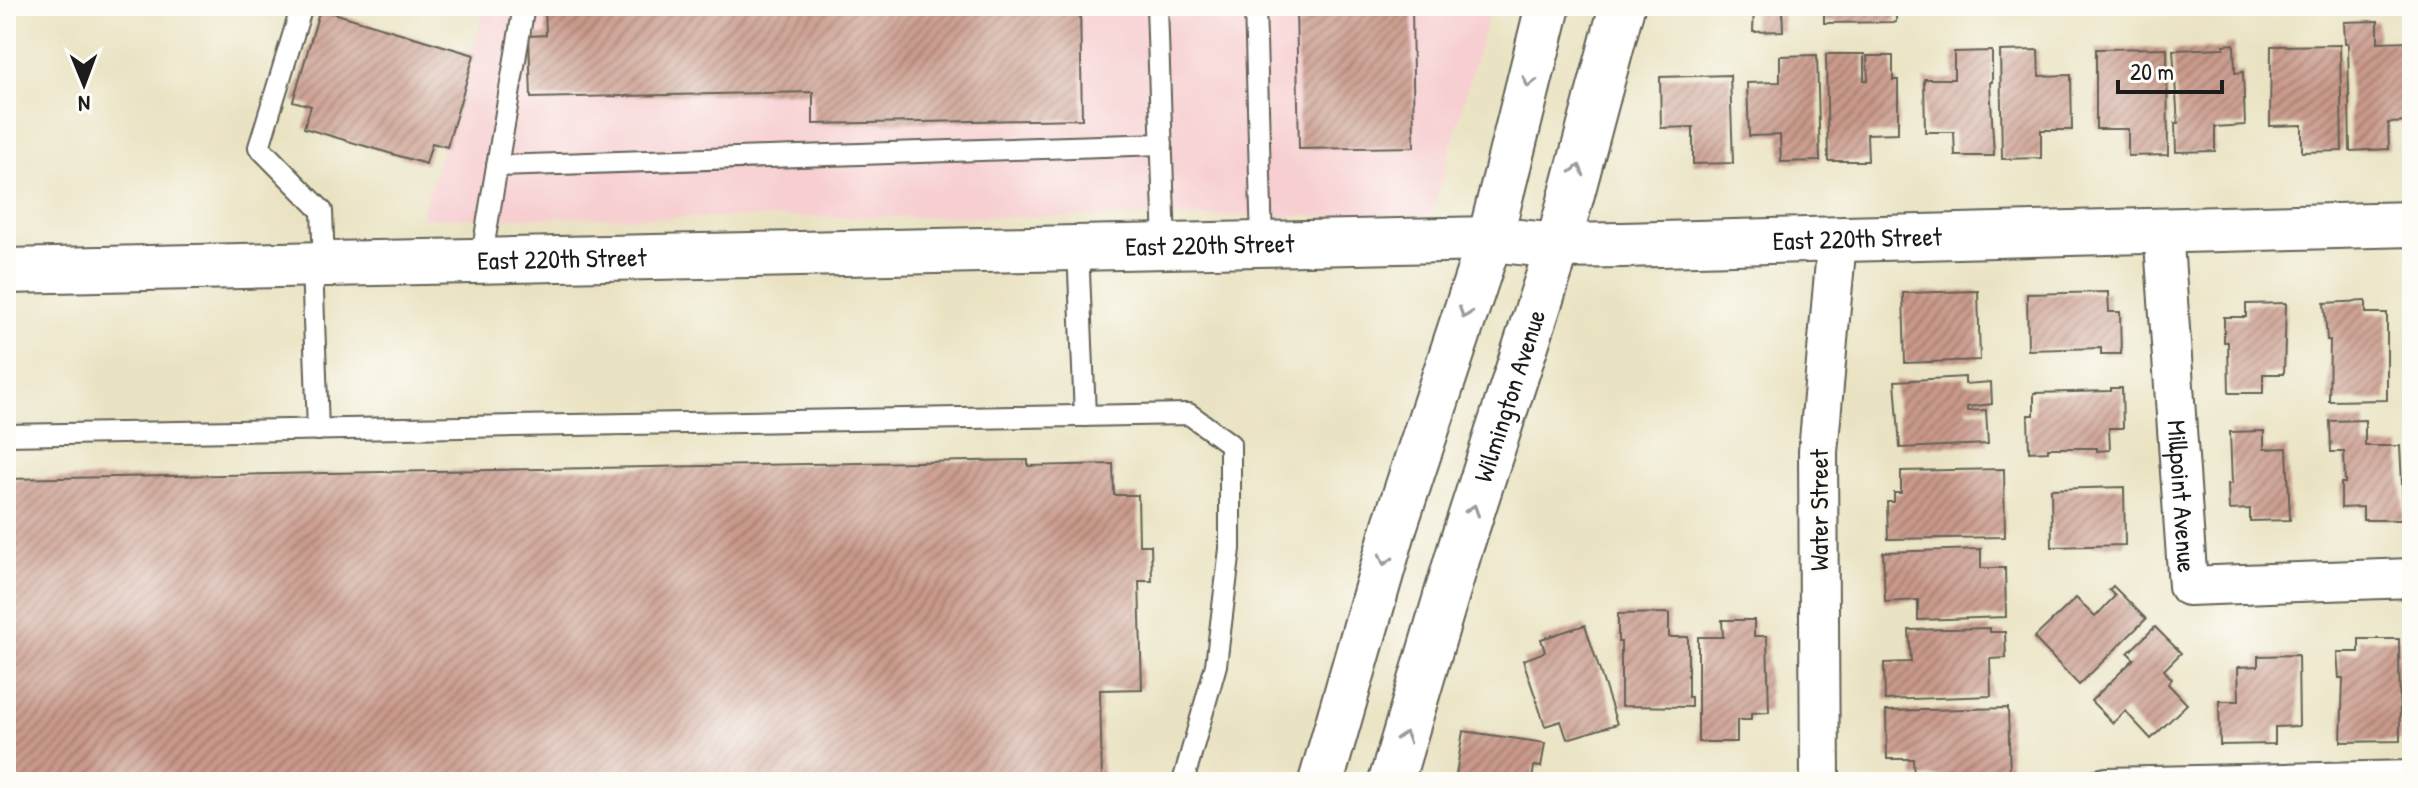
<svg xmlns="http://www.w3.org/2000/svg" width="2418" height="788" font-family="'Patrick Hand',sans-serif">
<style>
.built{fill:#f7cfd1}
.building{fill:url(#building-hatch)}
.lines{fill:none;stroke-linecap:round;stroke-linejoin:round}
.lane-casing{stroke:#646256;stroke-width:24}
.street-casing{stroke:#646256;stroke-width:42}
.secondary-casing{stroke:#646256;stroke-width:48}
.lane{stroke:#fff;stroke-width:20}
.street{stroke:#fff;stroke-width:38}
.secondary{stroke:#fff;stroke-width:44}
.oneway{stroke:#999}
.labels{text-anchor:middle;stroke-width:7;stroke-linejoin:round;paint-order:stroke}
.street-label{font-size:26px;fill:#1c1c1c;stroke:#fdfcf7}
</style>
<defs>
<pattern id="building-hatch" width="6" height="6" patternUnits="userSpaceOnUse" patternTransform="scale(2)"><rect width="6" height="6" fill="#c9998a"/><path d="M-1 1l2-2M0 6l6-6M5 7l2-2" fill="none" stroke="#a27c70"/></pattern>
</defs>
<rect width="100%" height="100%" fill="#fdfcf7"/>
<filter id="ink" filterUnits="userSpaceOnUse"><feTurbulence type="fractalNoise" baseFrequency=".0125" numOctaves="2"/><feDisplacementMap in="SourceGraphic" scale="16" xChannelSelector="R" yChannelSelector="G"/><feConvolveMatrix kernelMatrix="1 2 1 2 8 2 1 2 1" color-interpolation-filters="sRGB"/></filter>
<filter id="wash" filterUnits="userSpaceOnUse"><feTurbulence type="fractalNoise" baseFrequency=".006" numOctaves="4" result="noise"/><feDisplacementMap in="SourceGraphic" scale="32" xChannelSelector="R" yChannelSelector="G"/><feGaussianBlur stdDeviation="1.8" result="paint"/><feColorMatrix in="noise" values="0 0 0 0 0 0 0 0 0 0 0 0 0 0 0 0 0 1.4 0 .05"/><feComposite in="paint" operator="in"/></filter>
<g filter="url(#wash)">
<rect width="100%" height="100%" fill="#eae3c3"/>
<polygon class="built" points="486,6 1491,6 1431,216 421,218"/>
<g id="blocks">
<g class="building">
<polygon points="545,6 1080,6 1082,119 813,124 813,92 531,98 529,36 546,35"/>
<polygon points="1296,6 1412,6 1414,147 1299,149"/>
<polygon points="1754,6 1782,6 1783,31 1753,32"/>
<polygon points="1824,6 1896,6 1896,22 1824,23"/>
<polygon points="320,9 474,55 447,147 432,143 426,164 304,128 311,106 293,101"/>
<polygon points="2378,21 2378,42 2412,41 2412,122 2388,123 2389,149 2350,151 2348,43 2345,43 2344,22"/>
<polygon points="2234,44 2235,73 2243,72 2245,125 2215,127 2215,151 2176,152 2175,123 2178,123 2173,50 2224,48 2224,45"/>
<polygon points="2340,45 2342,151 2302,152 2302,125 2270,126 2271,46"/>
<polygon points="2167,48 2168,155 2128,156 2128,129 2096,129 2096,49"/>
<polygon points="2038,50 2039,76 2071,75 2072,130 2041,130 2041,158 2002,159 2000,51"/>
<polygon points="1992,51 1992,82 1990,82 1994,156 1955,156 1954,132 1925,132 1924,79 1954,79 1954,52"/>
<polygon points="1826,54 1864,54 1864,80 1868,80 1867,56 1893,56 1893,80 1898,80 1898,133 1867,134 1868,161 1828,161"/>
<polygon points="1817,55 1820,161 1781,162 1780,135 1749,136 1747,83 1780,82 1780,56"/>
<polygon points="1730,75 1733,163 1693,164 1693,127 1661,128 1660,77"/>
<polygon points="1978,291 1980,360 1905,363 1903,293"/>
<polygon points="2108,292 2109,312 2120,312 2121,354 2101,354 2101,348 2028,350 2027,294"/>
<polygon points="2366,301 2366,313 2387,313 2387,400 2329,401 2330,340 2327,340 2324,303"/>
<polygon points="2286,303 2284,374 2263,374 2263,393 2229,393 2228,342 2224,342 2224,317 2246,317 2246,304"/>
<polygon points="1965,377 1965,384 1991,382 1992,404 1967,407 1967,411 1986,410 1988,444 1900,448 1895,381"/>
<polygon points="2111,388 2122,388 2123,428 2109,428 2110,450 2097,451 2097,448 2048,448 2048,451 2029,452 2028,415 2034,415 2034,393 2111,391"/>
<polygon points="2365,420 2365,446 2400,446 2404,520 2363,520 2363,507 2341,508 2341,483 2345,483 2344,452 2331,452 2330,421"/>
<polygon points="2264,431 2264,449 2287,448 2290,520 2250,521 2250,509 2229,510 2228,484 2232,484 2230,432"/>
<polygon points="1028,460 1028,466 1113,464 1114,495 1138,495 1139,545 1151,545 1152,581 1139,581 1142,689 1100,690 1102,782 6,782 6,479"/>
<polygon points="2004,469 2005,537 1888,539 1887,502 1894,502 1894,493 1901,493 1901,471"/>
<polygon points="2124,487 2125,545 2052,547 2051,489"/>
<polygon points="1981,549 1981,568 2005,568 2006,617 1918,620 1918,600 1885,602 1883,552"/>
<polygon points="2113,586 2146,619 2079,685 2034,638 2076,598 2095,617 2115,596 2109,590"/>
<polygon points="1669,613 1669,637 1688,637 1688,697 1691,697 1691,707 1621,706 1621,642 1618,642 1618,614"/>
<polygon points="1722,620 1754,620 1754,636 1767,636 1769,712 1751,713 1751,720 1737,720 1737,742 1698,742 1698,637 1723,637"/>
<polygon points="1585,625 1617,724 1567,739 1561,721 1545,726 1523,660 1545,652 1541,639"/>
<polygon points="2155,627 2181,653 2164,670 2172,679 2168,684 2187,704 2151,739 2125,711 2113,723 2091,701 2134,659 2128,653"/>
<polygon points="1990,628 1990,632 2005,632 2006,658 1990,659 1991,696 1885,700 1884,663 1911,662 1909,630"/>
<polygon points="2359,639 2399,639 2400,741 2341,742 2343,678 2339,678 2337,652 2359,652"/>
<polygon points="2298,655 2299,726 2275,727 2275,744 2220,745 2219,701 2239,701 2238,667 2258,666 2258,656"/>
<polygon points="2008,708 2010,775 1914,778 1913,759 1887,759 1886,711"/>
<polygon points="1463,731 1545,743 1541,767 1534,766 1532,782 1455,782"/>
</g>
</g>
</g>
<g filter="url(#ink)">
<use href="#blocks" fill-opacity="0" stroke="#646256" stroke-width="2"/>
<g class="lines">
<g class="lane-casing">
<g id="lane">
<polyline points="302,6 259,147 322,211 324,264"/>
<polyline points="1157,6 1165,247"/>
<polyline points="1255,6 1262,244"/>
<polyline points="497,166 1162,144"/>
<polyline points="1078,248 1085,416"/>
<polyline points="481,261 524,6"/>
<polyline points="312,265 318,430"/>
<polyline points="6,435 1189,414 1230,444 1230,549 1216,665 1183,782"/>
<polyline points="2088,782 2106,778 2412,771"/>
</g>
</g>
<g class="street-casing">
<g id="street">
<path id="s1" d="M2163,229L2188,586L2412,578"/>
<polyline points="1820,782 1818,452 1837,240"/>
</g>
</g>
<g class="secondary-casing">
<g id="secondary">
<path id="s2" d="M6,271L1490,239L1558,246L1623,245L2412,224"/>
<polyline points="1321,782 1395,525 1490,239 1548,6"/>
<path id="s3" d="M1391,782L1461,546L1558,246L1622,6"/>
</g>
</g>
<use href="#lane" class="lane"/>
<use href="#street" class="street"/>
<use href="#secondary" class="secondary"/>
</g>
<defs><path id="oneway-chevron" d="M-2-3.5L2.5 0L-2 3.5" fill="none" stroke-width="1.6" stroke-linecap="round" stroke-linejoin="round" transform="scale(2)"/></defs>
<g class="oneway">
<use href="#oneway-chevron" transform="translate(1529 82) rotate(104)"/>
<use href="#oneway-chevron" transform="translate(1578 170) rotate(-75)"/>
<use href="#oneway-chevron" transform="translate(1465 313) rotate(108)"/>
<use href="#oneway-chevron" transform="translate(1473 510) rotate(-72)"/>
<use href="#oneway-chevron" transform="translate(1385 560) rotate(106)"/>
<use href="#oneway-chevron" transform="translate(1404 737) rotate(-74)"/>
</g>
</g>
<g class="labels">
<g class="street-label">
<text dy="9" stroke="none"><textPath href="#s2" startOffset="1852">East 220th Street</textPath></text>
<text dy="9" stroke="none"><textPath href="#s2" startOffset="1204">East 220th Street</textPath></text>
<text dy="9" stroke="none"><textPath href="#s2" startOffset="556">East 220th Street</textPath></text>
<text dy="9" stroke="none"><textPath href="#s3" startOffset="404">Wilmington Avenue</textPath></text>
<text dy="9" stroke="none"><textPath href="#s1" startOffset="268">Millpoint Avenue</textPath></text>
<text transform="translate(1819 510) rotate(-90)" y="9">Water Street</text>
</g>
</g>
<rect width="2418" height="788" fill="none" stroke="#fdfcf7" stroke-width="32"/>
<g transform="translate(84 84) rotate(179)" stroke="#fdfcf7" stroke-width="6" paint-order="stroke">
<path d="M0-6L14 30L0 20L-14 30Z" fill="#1c1c1c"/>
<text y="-12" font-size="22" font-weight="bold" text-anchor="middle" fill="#1c1c1c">N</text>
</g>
<path d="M2118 80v12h104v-12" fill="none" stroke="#1c1c1c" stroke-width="4"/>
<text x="2130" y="80" font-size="24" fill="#1c1c1c" stroke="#fdfcf7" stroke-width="6" paint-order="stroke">20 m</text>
</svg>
